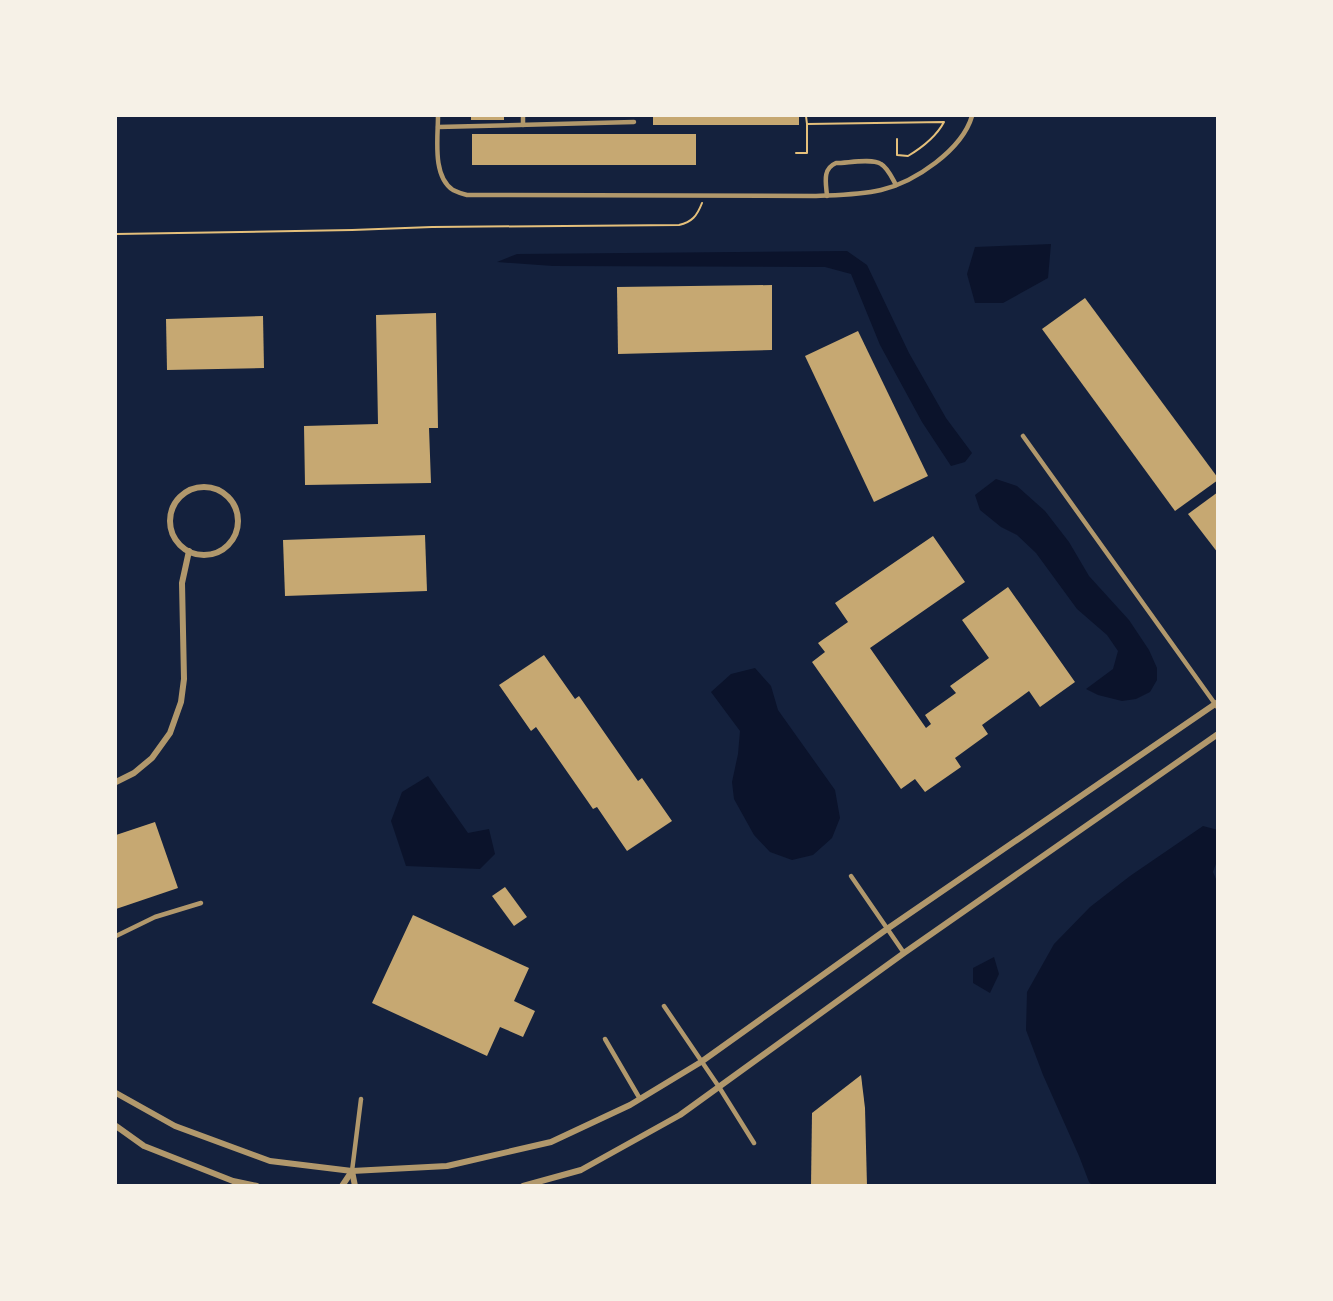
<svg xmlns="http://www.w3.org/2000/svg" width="1333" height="1301" font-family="'Asap Condensed',sans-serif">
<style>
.water{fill:#0b132b}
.building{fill:#c6a872}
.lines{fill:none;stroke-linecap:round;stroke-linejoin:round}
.path{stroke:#e5c07b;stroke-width:2}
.service{stroke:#b1986c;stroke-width:4.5}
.minor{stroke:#b1986c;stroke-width:6}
</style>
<rect width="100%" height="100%" fill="#14213d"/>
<g class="water">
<polygon points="1051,244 1048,278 1003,303 975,303 967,274 975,247"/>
<polygon points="847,251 867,265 909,353 946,418 972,453 965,462 951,466 922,422 880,345 851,274 825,267 553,266 497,262 517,254"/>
<polygon points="996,479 1017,486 1045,511 1069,542 1089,576 1129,620 1149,650 1157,668 1157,680 1150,692 1136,699 1122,701 1098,695 1086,689 1113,669 1118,651 1107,635 1077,609 1036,553 1017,535 1001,527 980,510 975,495"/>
<polygon points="755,668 771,686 778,710 835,790 840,818 832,838 813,855 792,860 770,852 754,835 734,799 732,782 738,754 740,731 711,692 731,674"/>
<polygon points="428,776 468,833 489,829 495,854 480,869 406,866 391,821 402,792"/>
<polygon points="1203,826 1218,830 1217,861 1213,872 1218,884 1217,1185 1092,1185 1089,1182 1079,1156 1043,1075 1026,1030 1027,992 1054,944 1090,907 1130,876"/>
<polygon points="994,957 999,974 990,993 973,983 973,968"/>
</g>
<g class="building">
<rect x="471" y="116" width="33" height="4"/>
<rect x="653" y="116" width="146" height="9"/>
<rect x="472" y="134" width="224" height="31"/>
<polygon points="772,285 772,350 618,354 617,287"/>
<polygon points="1085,298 1218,478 1218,480 1175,511 1042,329"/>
<polygon points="436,313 438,428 429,428 431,483 305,485 304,426 378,424 376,315"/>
<polygon points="263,316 264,368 167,370 166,319"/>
<polygon points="858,331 928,476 874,502 805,356"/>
<polygon points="1218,492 1218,553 1188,514"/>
<polygon points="425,535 427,591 285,596 283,540"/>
<polygon points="933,536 965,582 870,648 926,728 931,724 925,715 956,693 950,686 989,658 962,620 1008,587 1075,682 1040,707 1029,691 982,725 988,734 955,758 961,767 925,792 915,779 901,789 812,662 825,652 818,643 848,622 835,603"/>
<polygon points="544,655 575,699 579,696 638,781 642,778 672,821 627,851 597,807 593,809 536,727 531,731 499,685"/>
<polygon points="155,822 178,888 116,909 116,835"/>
<polygon points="505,887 527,917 514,926 492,896"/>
<polygon points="413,915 529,968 514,1001 535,1011 523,1037 500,1027 487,1056 372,1003"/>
<polygon points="861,1075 865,1108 867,1186 811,1186 812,1113"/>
</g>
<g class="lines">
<g class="path">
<polyline points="806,116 807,124"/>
<path d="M796,153H807V124L944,122C936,137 923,147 908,156L897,155V139"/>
<path d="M116,234L352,230L432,227L679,225C692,222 697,216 702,203"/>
</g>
<g class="service">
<path d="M438,116C438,138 432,176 453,190C457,192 463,194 467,195L816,196C838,195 859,195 881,190C915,182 962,150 972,116"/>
<polyline points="523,125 523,116"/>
<polyline points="438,127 634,122"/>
<path d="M827,196C826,183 822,169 836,163C848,163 872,158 881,164C888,168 892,178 896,185"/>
<polyline points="1023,436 1218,708"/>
<polyline points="851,876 904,953"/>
<polyline points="116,936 155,917 201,903"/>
<polyline points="664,1006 719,1087 754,1143"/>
<polyline points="605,1039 640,1099"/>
<polyline points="352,1171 361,1099"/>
</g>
<g class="minor">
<circle cx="204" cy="521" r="34"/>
<polyline points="116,782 134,773 152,758 170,733 181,702 184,679 182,583 189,551"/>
<polyline points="116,1093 175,1126 270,1161 352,1171 447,1166 551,1142 630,1105 701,1062 887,929 1218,702"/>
<polyline points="116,1126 144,1146 233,1181 257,1186"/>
<polyline points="352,1171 355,1186"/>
<polyline points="342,1186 352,1171"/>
<polyline points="523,1186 581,1170 680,1115 904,953 1218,734"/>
</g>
</g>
<rect width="1333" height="1301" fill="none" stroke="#f6f1e7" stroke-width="234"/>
</svg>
